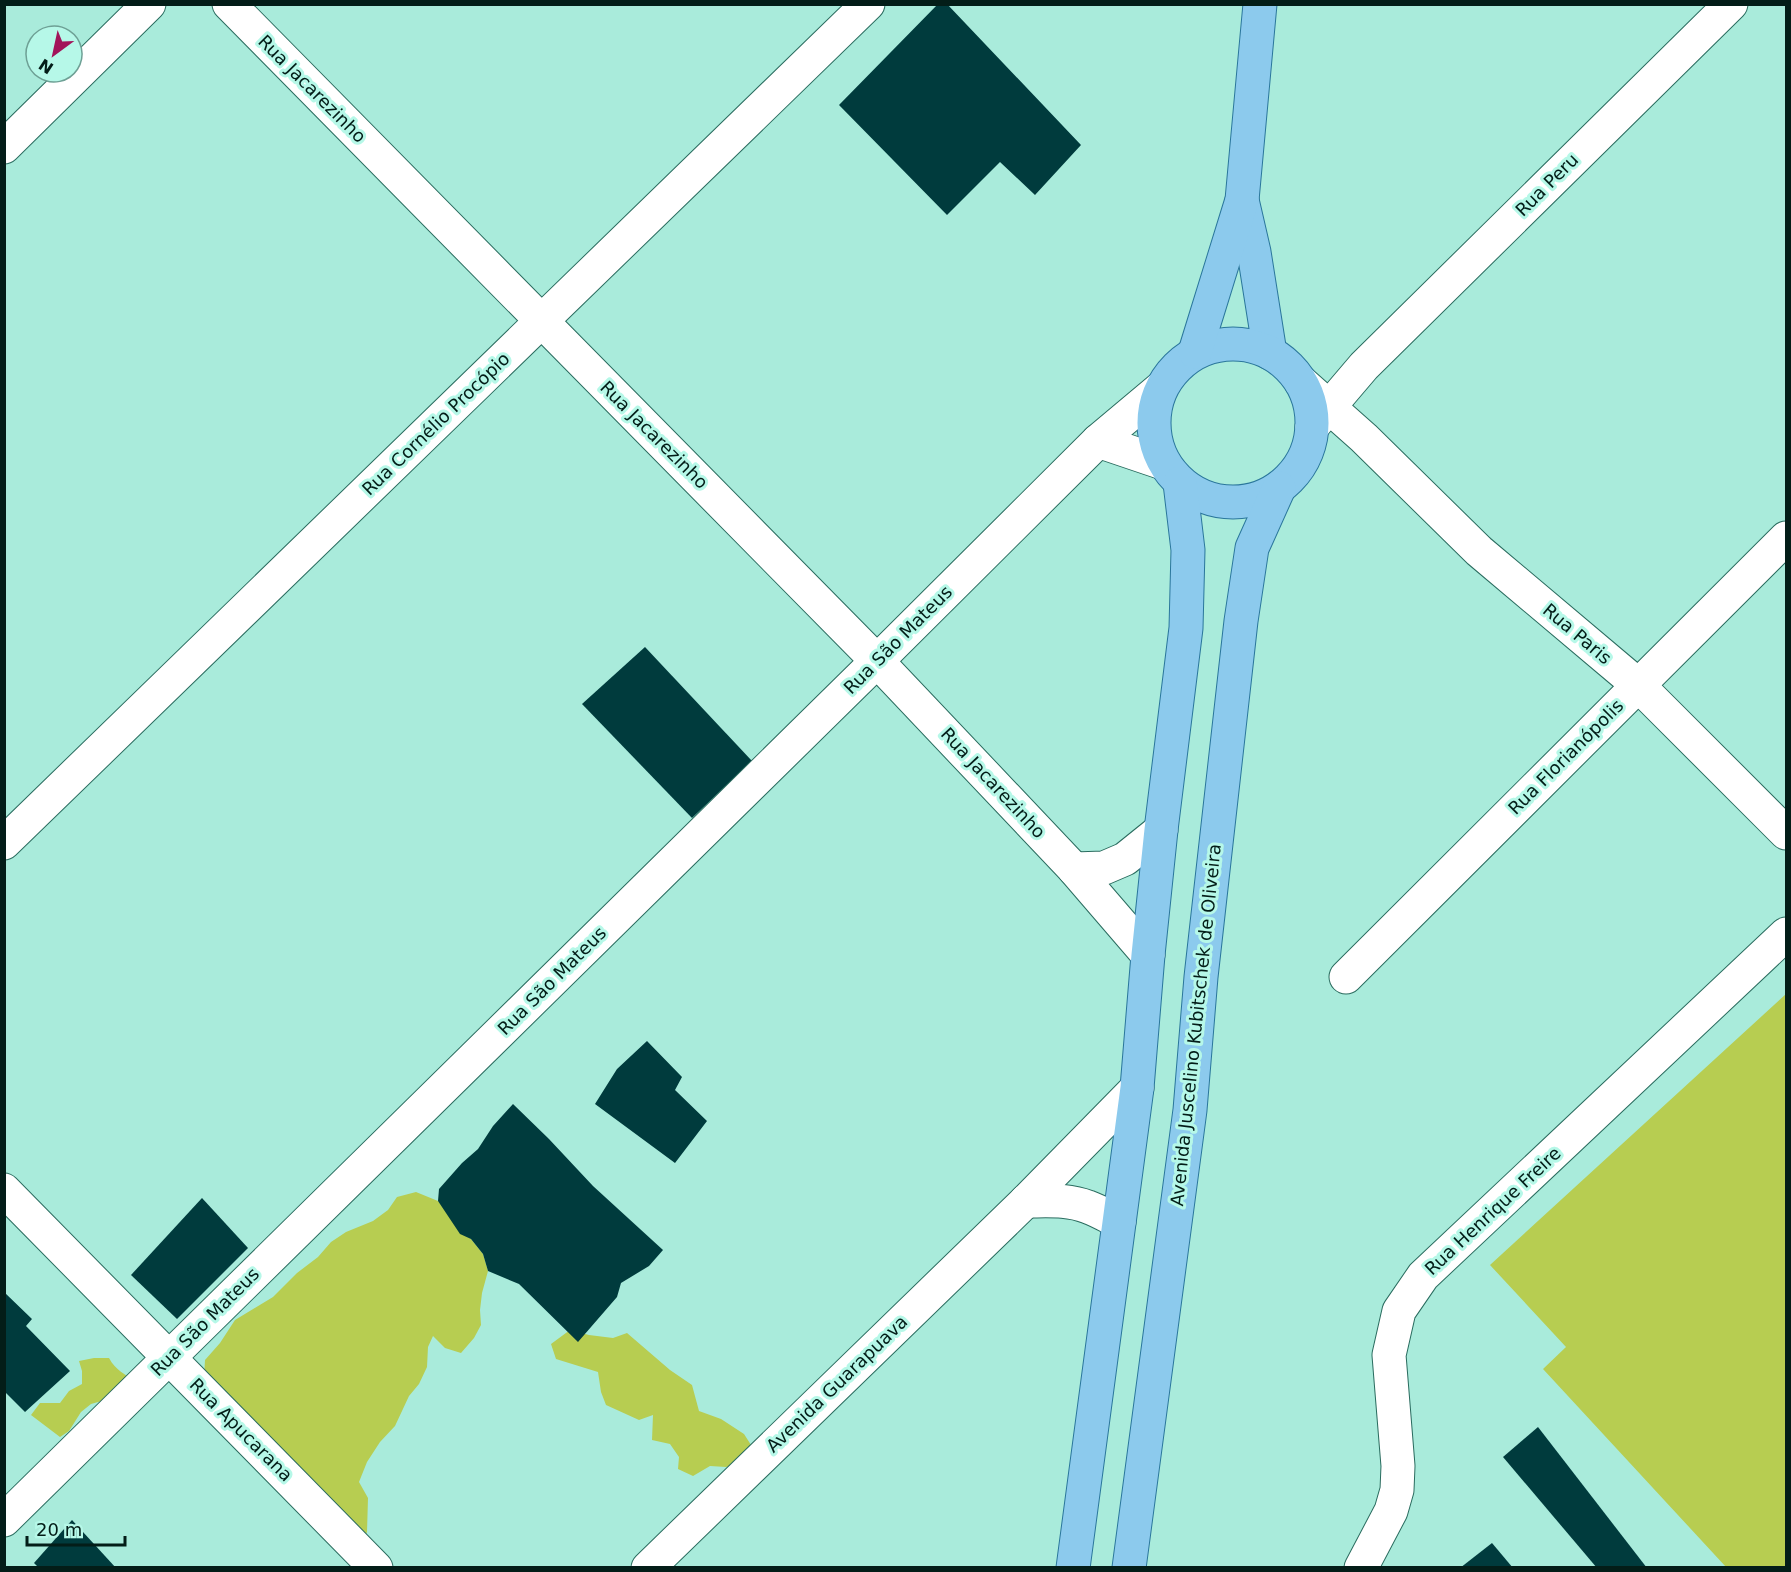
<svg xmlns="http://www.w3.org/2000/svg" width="1791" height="1572" font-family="'DejaVu Sans',sans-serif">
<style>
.green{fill:#b7cd51}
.building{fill:#003b3d}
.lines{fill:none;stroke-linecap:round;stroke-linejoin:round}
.street-casing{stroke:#2a6c5f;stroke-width:35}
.primary-casing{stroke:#2a769b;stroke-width:35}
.street{stroke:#fff;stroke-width:33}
.primary{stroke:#8ccaed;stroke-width:33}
.labels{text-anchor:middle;stroke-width:6;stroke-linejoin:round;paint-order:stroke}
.street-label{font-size:18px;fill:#031d18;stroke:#b6f8e8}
</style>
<rect width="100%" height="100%" fill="#a9ebdb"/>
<g class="green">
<polygon points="1786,994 1786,1567 1726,1567 1543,1369 1566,1347 1490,1265"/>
<polygon points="416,1192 438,1201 471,1239 483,1254 488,1271 482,1293 480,1310 481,1325 474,1338 461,1353 445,1348 433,1336 428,1347 427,1367 419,1384 409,1396 395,1426 380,1442 367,1462 359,1482 368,1498 367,1532 362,1543 204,1378 205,1360 220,1343 235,1320 273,1297 297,1273 318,1257 331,1242 346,1232 373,1221 388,1210 397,1197"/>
<polygon points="570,1330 589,1335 613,1338 627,1333 670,1370 692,1385 699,1411 721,1419 744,1434 760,1459 726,1467 710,1466 693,1476 678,1469 679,1457 670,1444 652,1440 653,1415 639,1420 606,1405 601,1392 598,1372 556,1359 551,1344"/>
<path d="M94,1358H109C116,1371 125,1373 135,1383L116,1397L91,1404L81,1412L69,1431L60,1437L31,1415L40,1403H60L69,1391L82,1384V1371L79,1361Z"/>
</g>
<g class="building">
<polygon points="938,4 947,4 1081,145 1035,195 1000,162 947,215 839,105"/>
<polygon points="645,647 752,761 692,818 582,704"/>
<polygon points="647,1041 682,1077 675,1090 707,1121 675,1163 595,1104 617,1069"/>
<polygon points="513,1104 549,1139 593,1186 663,1250 649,1266 621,1283 617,1297 578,1342 519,1284 488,1271 483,1254 471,1239 460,1234 438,1201 439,1189 462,1163 478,1149 493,1126"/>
<polygon points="202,1198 248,1248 177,1319 131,1275"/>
<polygon points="4,1292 32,1319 26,1326 70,1371 25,1412 4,1391"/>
<polygon points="1538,1427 1647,1568 1597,1568 1503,1457"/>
<polygon points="72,1520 116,1568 39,1568 34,1563"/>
<polygon points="1492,1543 1513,1568 1460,1568"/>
</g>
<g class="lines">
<g class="street-casing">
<g id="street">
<polyline points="229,4 877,661 1074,869 1148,955"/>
<polyline points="4,147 149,4"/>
<polyline points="1301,382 1364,438 1479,551 1638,685 1786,833"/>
<polyline points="1312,427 1364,366 1731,4"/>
<polyline points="1098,441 1163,463"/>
<polyline points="4,843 868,4"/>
<polyline points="1074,869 1104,868 1125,859 1161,830"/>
<polyline points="1346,977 1786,538"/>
<polyline points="4,1190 376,1568"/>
<path d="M1026,1201C1047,1201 1068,1199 1088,1207C1099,1211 1109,1217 1119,1222"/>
<polyline points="4,1520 877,661 1098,441 1160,389"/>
<polyline points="648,1568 1026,1201 1137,1088"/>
<polyline points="1361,1568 1391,1511 1397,1490 1398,1466 1389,1355 1399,1311 1423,1276 1786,934"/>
</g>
</g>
<g class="primary-casing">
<g id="primary">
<polyline points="1242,200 1254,252 1270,353"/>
<circle cx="1233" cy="423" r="79"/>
<polyline points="1195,352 1242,200 1260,4"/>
<polyline points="1073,1568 1137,1088 1148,955 1161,830 1186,628 1188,550 1180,483"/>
<polyline points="1129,1568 1190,1110 1201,977 1241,621 1252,548 1279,488"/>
</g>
</g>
<use href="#street" class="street"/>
<use href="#primary" class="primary"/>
</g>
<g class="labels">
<g class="street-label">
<text transform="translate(312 89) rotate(45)" y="6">Rua Jacarezinho</text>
<text transform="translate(1547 185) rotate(-45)" y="6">Rua Peru</text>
<text transform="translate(436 424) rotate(-44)" y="6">Rua Cornélio Procópio</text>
<text transform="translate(654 435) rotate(45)" y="6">Rua Jacarezinho</text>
<text transform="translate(1577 634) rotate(40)" y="6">Rua Paris</text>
<text transform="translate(898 640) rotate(-45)" y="6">Rua São Mateus</text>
<text transform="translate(1566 757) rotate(-45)" y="6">Rua Florianópolis</text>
<text transform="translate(993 783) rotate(47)" y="6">Rua Jacarezinho</text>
<text transform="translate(552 981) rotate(-45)" y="6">Rua São Mateus</text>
<text transform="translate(1196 1025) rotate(-84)" y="6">Avenida Juscelino Kubitschek de Oliveira</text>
<text transform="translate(1493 1211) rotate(-43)" y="6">Rua Henrique Freire</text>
<text transform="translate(205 1322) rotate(-45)" y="6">Rua São Mateus</text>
<text transform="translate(837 1384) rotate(-44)" y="6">Avenida Guarapuava</text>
<text transform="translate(241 1430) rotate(45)" y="6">Rua Apucarana</text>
</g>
</g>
<rect width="1791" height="1572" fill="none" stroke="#031d18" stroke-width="12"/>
<g transform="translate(54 54) rotate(213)"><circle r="28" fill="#b6f8e8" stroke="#6ea095" stroke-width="1.5"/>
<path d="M0-4.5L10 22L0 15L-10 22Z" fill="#a2145a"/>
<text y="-9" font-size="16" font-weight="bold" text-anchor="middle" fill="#031d18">N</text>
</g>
<path d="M27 1536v9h98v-9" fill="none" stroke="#031d18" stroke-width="3"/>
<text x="36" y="1536" font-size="18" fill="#031d18" stroke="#b6f8e8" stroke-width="4.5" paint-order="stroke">20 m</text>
</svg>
